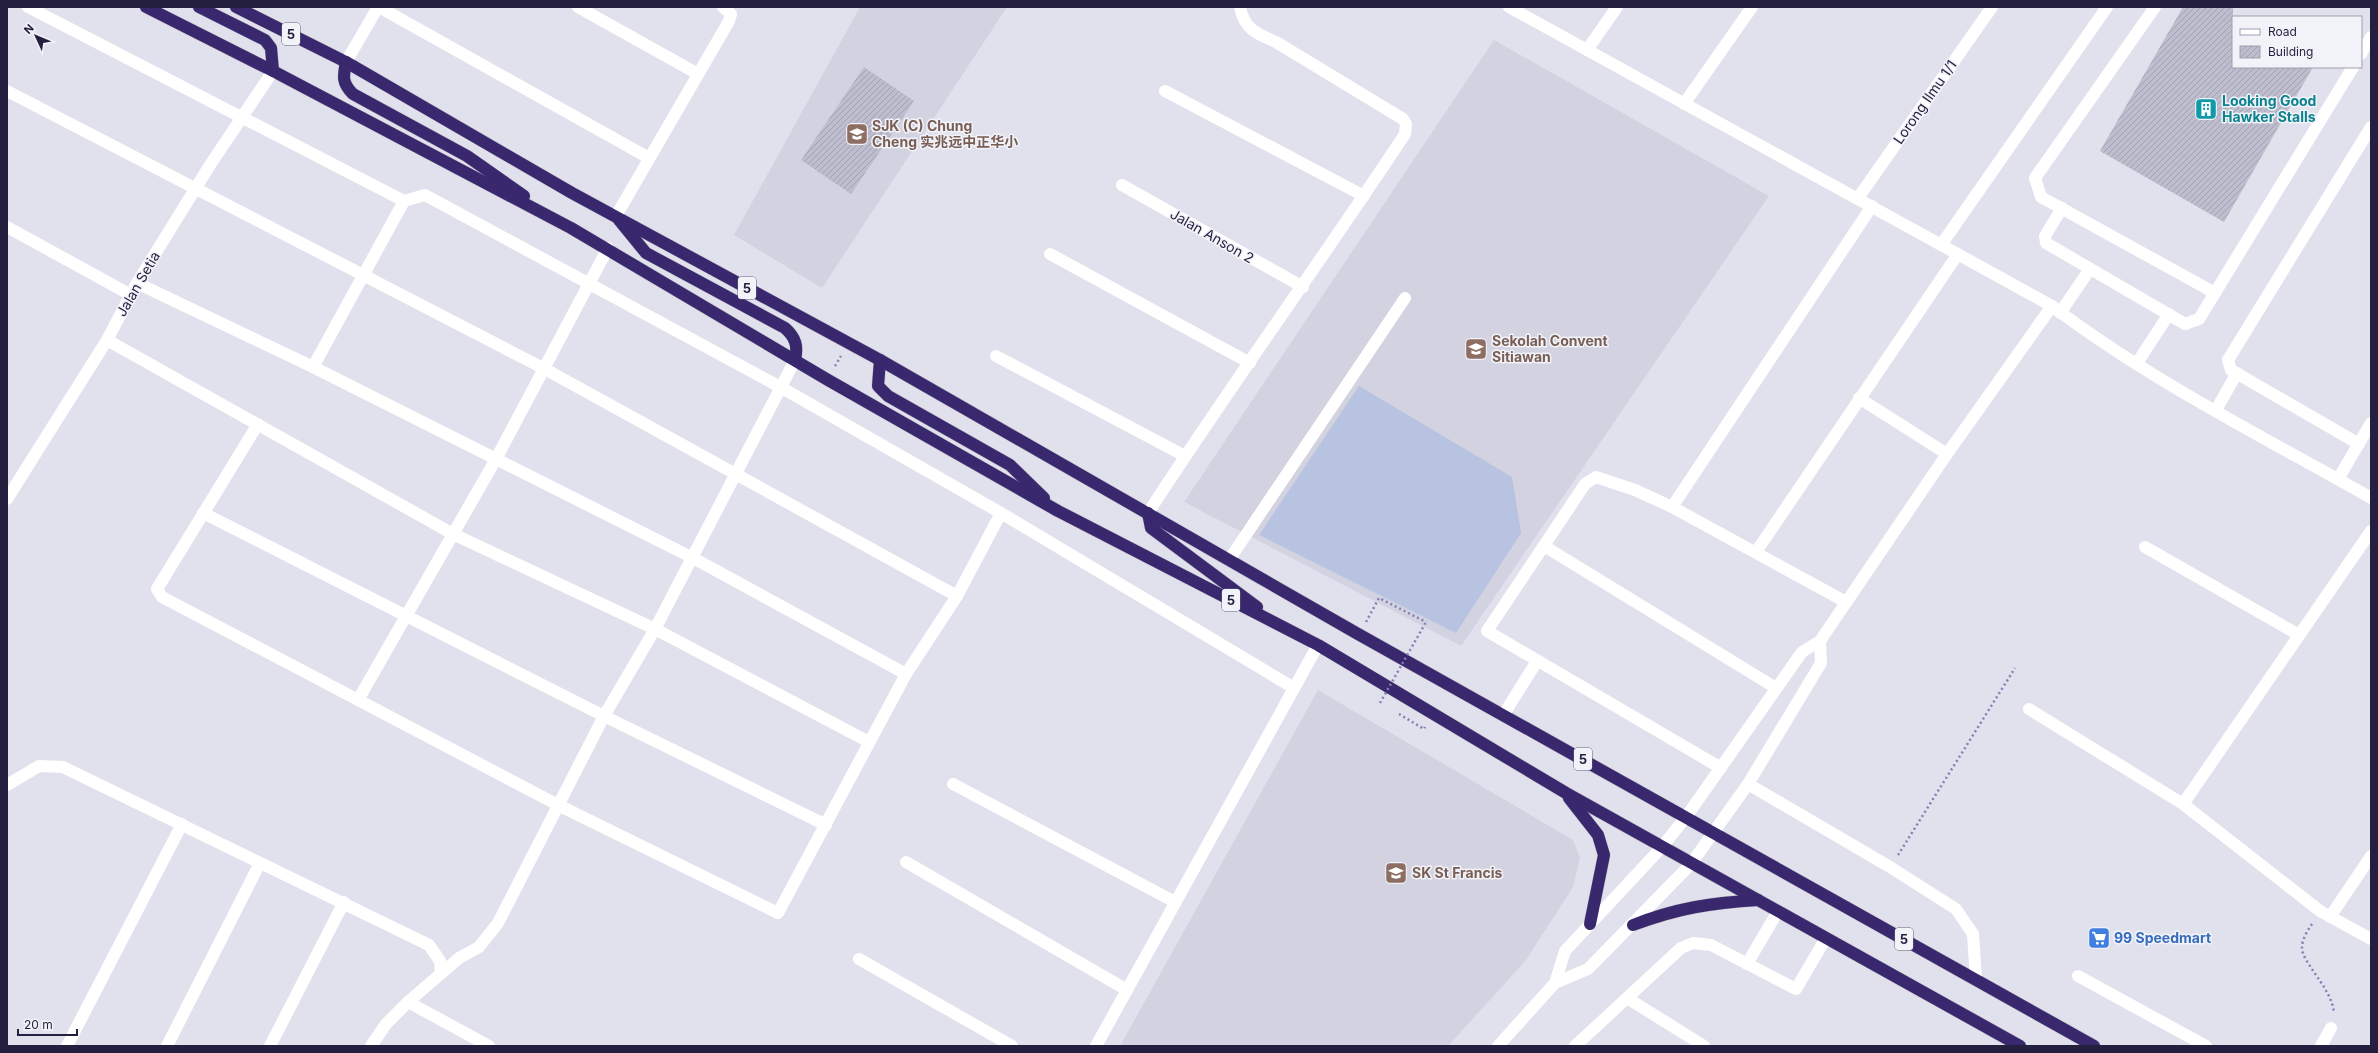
<svg xmlns="http://www.w3.org/2000/svg" width="2378" height="1053" font-family="Inter,'Noto Sans SC',sans-serif">
<style>
.built{fill:#d2d2e1}
.pitch{fill:#b7c3e0}
.building{fill:url(#building-hatch)}
.lines{fill:none;stroke-linecap:round;stroke-linejoin:round}
.highway-casing{stroke:#bebcc5;stroke-width:13}
.path{stroke:#857eb4;stroke-width:2.5;stroke-dasharray:2 3;stroke-linecap:butt}
.minor{stroke:#fff;stroke-width:12}
.highway{stroke:#39286e;stroke-width:12}
.path-bridge{stroke:#857eb4;stroke-width:2.5;stroke-dasharray:2 3;stroke-linecap:butt}
.labels{text-anchor:middle;stroke-width:3;stroke-linejoin:round;paint-order:stroke}
.shield{fill:#f2f2f9;stroke:#625e77;stroke-width:1}
.shield-label{font-size:13px;font-weight:bold;fill:#251f3f}
.culture-label{font-size:14px;font-weight:bold;fill:#0d838f;stroke:#f2f2f9;text-anchor:start}
.street-label{font-size:14px;fill:#251f3f;stroke:#f2f2f9}
.education-label{font-size:14px;font-weight:bold;fill:#785e54;stroke:#f2f2f9;text-anchor:start}
.shop-label{font-size:14px;font-weight:bold;fill:#366cbe;stroke:#f2f2f9;text-anchor:start}
</style>
<defs>
<pattern id="building-hatch" width="6" height="6" patternUnits="userSpaceOnUse"><rect width="6" height="6" fill="#bdbdce"/><path d="M-1 1l2-2M0 6l6-6M5 7l2-2" fill="none" stroke="#a2a2b2"/></pattern>
</defs>
<rect width="100%" height="100%" fill="#e1e1ed"/>
<g class="built">
<polygon points="860,7 1007,7 822,288 734,235"/>
<polygon points="1494,40 1769,196 1461,646 1184,502"/>
<polygon points="1318,690 1573,840 1580,858 1573,887 1526,960 1448,1046 1120,1046"/>
</g>
<polygon class="pitch" points="1359,386 1512,477 1521,533 1456,633 1259,535"/>
<g class="building">
<polygon points="2183,7 2233,7 2233,67 2313,67 2224,222 2100,151"/>
<polygon points="864,67 914,101 851,194 801,160"/>
</g>
<g class="lines">
<g class="highway-casing">
<g id="highway">
<polyline points="146,7 273,71 571,228 828,380 1058,511 1318,645 1566,793 2020,1046"/>
<polyline points="199,7 265,40 271,48 273,71"/>
<polyline points="236,7 346,62 572,193 880,360 1358,634 2094,1046"/>
<path d="M346,62C343,77 342,83 353,94L467,156L524,196"/>
<path d="M619,220L646,253L785,328C796,338 798,346 795,360"/>
<polyline points="880,360 878,386 888,396 1010,465 1044,498"/>
<polyline points="1148,513 1151,528 1257,607"/>
<polyline points="1569,798 1598,835 1604,855 1590,924"/>
<path d="M1633,925C1677,908 1711,903 1758,900"/>
</g>
</g>
<g class="path">
<polyline points="835,366 841,356"/>
<polyline points="1366,622 1379,598 1426,622"/>
<polyline points="1399,714 1424,729 1425,727"/>
<polyline points="1898,855 2015,668"/>
<path d="M2312,924C2308,930 2302,939 2302,947C2301,962 2332,988 2334,1013"/>
</g>
<g class="minor">
<polyline points="28,7 404,201 425,195 782,388 1001,513 1294,688"/>
<polyline points="379,7 649,158"/>
<polyline points="578,7 698,74"/>
<path d="M1509,7L2052,306C2151,381 2264,437 2371,498"/>
<polyline points="2155,7 2035,178 2041,197 2215,293"/>
<polyline points="1587,50 1617,7"/>
<polyline points="2361,54 2371,37"/>
<polyline points="346,62 378,7"/>
<polyline points="7,91 543,368 957,596"/>
<polyline points="1165,91 1364,196"/>
<polyline points="1684,104 1752,7"/>
<polyline points="1122,185 1303,287"/>
<polyline points="1858,198 1992,7"/>
<polyline points="2062,208 2045,236 2046,243 2185,324 2199,319 2353,67"/>
<polyline points="616,216 729,21 731,14 723,7"/>
<polyline points="7,227 131,295"/>
<polyline points="1941,245 2107,7"/>
<polyline points="1050,254 1250,363"/>
<polyline points="137,283 313,367 693,558 906,674"/>
<polyline points="2060,313 2090,269"/>
<polyline points="107,340 453,534 655,629 869,742"/>
<polyline points="996,356 1185,456"/>
<polyline points="2137,363 2169,314"/>
<polyline points="313,367 404,201"/>
<polyline points="1859,398 1947,454"/>
<polyline points="2216,410 2237,373"/>
<polyline points="258,424 157,589 162,597 558,805 778,913 906,674 957,596 1001,513"/>
<polyline points="2359,444 2231,370 2228,360 2371,127"/>
<polyline points="2338,479 2371,423"/>
<polyline points="7,499 107,340 137,283 210,165 273,71"/>
<polyline points="1672,507 1635,490 1596,477 1585,484 1487,631 1721,768"/>
<polyline points="203,513 604,716 826,825"/>
<path d="M1148,513C1231,385 1321,261 1405,134L1406,124L1403,119L1276,42C1257,34 1244,29 1240,7"/>
<polyline points="1544,546 1776,688"/>
<polyline points="2145,547 2299,635"/>
<polyline points="1756,552 1958,254"/>
<polyline points="1229,560 1405,298"/>
<polyline points="1846,602 1672,507 1872,206"/>
<polyline points="358,700 496,459 608,248"/>
<polyline points="2029,709 2183,804 2320,911 2371,939"/>
<polyline points="1504,714 1537,661"/>
<polyline points="953,784 1175,902"/>
<polyline points="1748,784 1890,867 1956,909 1973,934 1976,980"/>
<polyline points="7,785 39,766 63,767 429,945 440,961 441,973"/>
<polyline points="2183,804 2371,531"/>
<polyline points="906,862 1127,990"/>
<polyline points="2330,917 2371,856"/>
<polyline points="859,959 1012,1046"/>
<polyline points="1747,964 1778,911"/>
<polyline points="2078,976 2206,1046"/>
<polyline points="1555,983 1588,969 1691,864 1748,784 1821,663 1820,641"/>
<polyline points="1627,998 1704,1046"/>
<polyline points="408,1002 489,1046"/>
<polyline points="67,1046 182,824"/>
<polyline points="167,1046 260,863"/>
<polyline points="270,1046 344,902"/>
<polyline points="371,1046 386,1024 408,1002 459,958 479,947 498,923 604,716 655,629 795,360"/>
<polyline points="1096,1046 1318,645"/>
<polyline points="1498,1046 1555,983 1565,951 1662,847 1686,817 1802,652 1820,641 1947,454 2052,306"/>
<polyline points="1575,1046 1681,948 1693,943 1711,945 1796,989 1826,938"/>
<polyline points="2321,1046 2331,1028"/>
</g>
<use href="#highway" class="highway"/>
<polyline class="path-bridge" points="1380,703 1426,622"/>
</g>
<defs>
<g id="building-square" transform="scale(1.15)"><rect x="-9" y="-9" width="18" height="18" rx="4" fill="#0f9aa8" stroke="#f2f2f9"/><path d="M-4-6H4V6H1V3H-1V6H-4ZM-2.5-4.3h1.7v1.8h-1.7ZM.8-4.3h1.7v1.8H.8ZM-2.5-1h1.7V.8h-1.7ZM.8-1h1.7V.8H.8Z" fill="#fff"/></g>
<g id="school-square" transform="scale(1.15)"><rect x="-9" y="-9" width="18" height="18" rx="4" fill="#8d6e63" stroke="#f2f2f9"/><path d="M0-5L7-2L0 1L-7-2ZM-4 1L0 2.5L4 1V4Q0 6-4 4Z" fill="#fff"/></g>
<g id="supermarket-square" transform="scale(1.15)"><rect x="-9" y="-9" width="18" height="18" rx="4" fill="#3f7fe0" stroke="#f2f2f9"/><path d="M-6-5.5h2.5l.6 2H6L4.5 2H-2.5L-4.4-4H-6ZM-1.5 3.2a1.3 1.3 0 1 0 .1 0ZM3 3.2a1.3 1.3 0 1 0 .1 0Z" fill="#fff"/></g>
</defs>
<g fill-rule="evenodd">
<use href="#building-square" x="2206" y="109"/>
<use href="#school-square" x="857" y="134"/>
<use href="#school-square" x="1476" y="349"/>
<use href="#school-square" x="1396" y="873"/>
<use href="#supermarket-square" x="2099" y="938"/>
</g>
<g class="labels">
<g class="shield">
<rect x="282" y="23" width="18" height="22" rx="3"/>
<rect x="738" y="277" width="18" height="22" rx="3"/>
<rect x="1222" y="589" width="18" height="22" rx="3"/>
<rect x="1574" y="748" width="18" height="22" rx="3"/>
<rect x="1895" y="928" width="18" height="22" rx="3"/>
</g>
<g class="shield-label">
<text x="291" y="39">5</text>
<text x="747" y="293">5</text>
<text x="1231" y="605">5</text>
<text x="1583" y="764">5</text>
<text x="1904" y="944">5</text>
</g>
<g class="culture-label">
<text x="2222" y="106">Looking Good<tspan x="2222" dy="16">Hawker Stalls</tspan></text>
</g>
<g class="street-label">
<text transform="translate(1925 102) rotate(-55)" y="5">Lorong Ilmu 1/1</text>
<text transform="translate(1212 236) rotate(30)" y="5">Jalan Anson 2</text>
<text transform="translate(138 284) rotate(-60)" y="5">Jalan Setia</text>
</g>
<g class="education-label">
<text x="872" y="131">SJK (C) Chung<tspan x="872" dy="16">Cheng 实兆远中正华小</tspan></text>
<text x="1492" y="346">Sekolah Convent<tspan x="1492" dy="16">Sitiawan</tspan></text>
<text x="1412" y="878">SK St Francis</text>
</g>
<g class="shop-label">
<text x="2114" y="943">99 Speedmart</text>
</g>
</g>
<rect width="2378" height="1053" fill="none" stroke="#251f3f" stroke-width="16"/>
<rect x="2232" y="16" width="130" height="52" fill="#f2f2f9" stroke="#a09eaf"/>
<rect x="2240" y="29" width="20" height="6" fill="#ffffff" stroke="#a09eaf"/>
<text x="2268" y="36" font-size="12" fill="#251f3f">Road</text>
<rect x="2240" y="46" width="20" height="12" fill="url(#building-hatch)" stroke="#a09eaf"/>
<text x="2268" y="56" font-size="12" fill="#251f3f">Building</text>
<g transform="translate(36 36) rotate(314)" stroke="#f2f2f9" stroke-width="3" paint-order="stroke">
<path d="M0-3L7 15L0 10L-7 15Z" fill="#251f3f"/>
<text y="-6" font-size="11" font-weight="bold" text-anchor="middle" fill="#251f3f">N</text>
</g>
<path d="M18 1029v6h59v-6" fill="none" stroke="#251f3f" stroke-width="2"/>
<text x="24" y="1029" font-size="12" fill="#251f3f" stroke="#f2f2f9" stroke-width="3" paint-order="stroke">20 m</text>
</svg>
